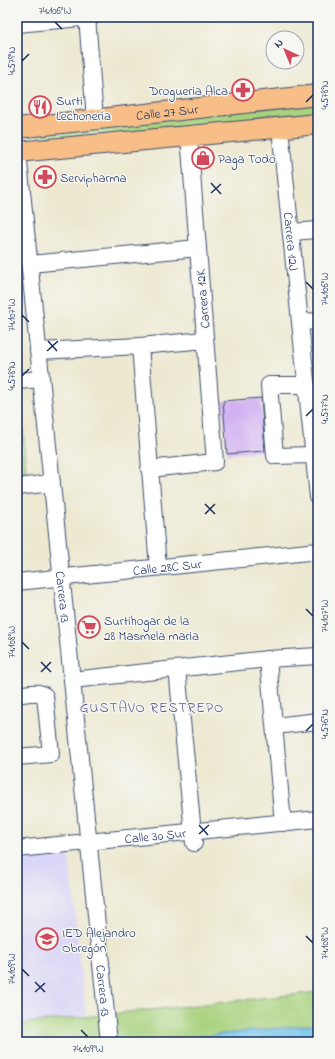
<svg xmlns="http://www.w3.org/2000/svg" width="335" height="1059" font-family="'Indie Flower',sans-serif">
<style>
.built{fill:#dad6f7}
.green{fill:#a9d27e;stroke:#62806e}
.water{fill:#6ec2ea;stroke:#4478a4}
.building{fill:#cfadf2}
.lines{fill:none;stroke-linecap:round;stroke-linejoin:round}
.minor-casing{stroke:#3a4b6f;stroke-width:18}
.major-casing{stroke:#3a4b6f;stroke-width:22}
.minor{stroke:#fff;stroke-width:16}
.major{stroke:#f7be87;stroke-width:20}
.ticks{fill:none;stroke:#1b2f5e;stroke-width:1.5}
.labels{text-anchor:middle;stroke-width:3;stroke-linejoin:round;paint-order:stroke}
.poi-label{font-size:13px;fill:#1b2f5e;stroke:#f6f6f2;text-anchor:start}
.street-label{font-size:13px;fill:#1b2f5e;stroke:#f6f6f2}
.neighbourhood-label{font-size:14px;letter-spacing:1px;fill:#5a5b92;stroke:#f6f6f2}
.neatline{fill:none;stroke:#1b2f5e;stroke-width:1.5}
.ticks-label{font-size:10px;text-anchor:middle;fill:#1b2f5e}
</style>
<rect width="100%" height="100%" fill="#f6f6f2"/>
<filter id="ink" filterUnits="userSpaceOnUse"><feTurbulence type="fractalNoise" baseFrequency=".025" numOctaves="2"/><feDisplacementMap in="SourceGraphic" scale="8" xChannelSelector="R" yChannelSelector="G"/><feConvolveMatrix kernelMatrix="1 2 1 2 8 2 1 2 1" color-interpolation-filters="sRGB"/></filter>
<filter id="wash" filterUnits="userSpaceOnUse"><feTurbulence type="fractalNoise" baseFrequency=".012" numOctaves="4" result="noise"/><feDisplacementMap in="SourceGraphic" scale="16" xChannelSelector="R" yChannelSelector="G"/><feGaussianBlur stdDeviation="0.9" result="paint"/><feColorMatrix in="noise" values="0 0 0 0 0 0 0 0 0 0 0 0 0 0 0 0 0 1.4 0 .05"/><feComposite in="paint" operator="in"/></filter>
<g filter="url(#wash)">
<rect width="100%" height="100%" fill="#ede9d1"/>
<polygon class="built" points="69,855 86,1017 17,1024 17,861"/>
<g class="green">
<polygon points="318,101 318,114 39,143 38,130"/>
<polygon points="17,398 21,398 26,472 17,474"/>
<polygon points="318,992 318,1042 17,1042 17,1024"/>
</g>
<polygon class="water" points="318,1024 318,1035 252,1042 146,1042"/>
<g id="blocks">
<polygon class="building" points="261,398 265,451 227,454 223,401"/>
</g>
</g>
<g filter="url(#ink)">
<use href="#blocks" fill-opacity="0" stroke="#3a4b6f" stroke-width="1"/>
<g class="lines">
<g class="minor-casing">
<g id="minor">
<polyline points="87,17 95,119"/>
<polyline points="17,24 92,17"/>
<path id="s1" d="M280,128L318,497"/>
<path id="s2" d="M18,152L109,1042"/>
<polyline points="291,232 318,230"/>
<polyline points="30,264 198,248"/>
<polyline points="300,322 318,321"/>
<polyline points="140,346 158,567"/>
<polyline points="38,351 140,346 205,340"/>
<polyline points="17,381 41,379"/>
<polyline points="307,385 269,385 275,456 314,455"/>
<polyline points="149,469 215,462 189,136"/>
<polyline points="17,487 52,483"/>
<path id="s3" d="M17,582L318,551"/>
<polyline points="268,659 283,823"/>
<polyline points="177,669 194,843"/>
<polyline points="72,680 268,659 318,656"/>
<path d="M17,695C25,694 39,690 45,696L51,754L17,757"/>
<polyline points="275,726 318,721"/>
<path id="s4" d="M17,849L318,819"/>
</g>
</g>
<g class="major-casing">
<g id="major">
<path id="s5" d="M17,128L318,95"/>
<polyline points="17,152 318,124"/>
</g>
</g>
<use href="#minor" class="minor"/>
<use href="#major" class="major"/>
</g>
</g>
<path class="ticks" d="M55,22L62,29M22,61L29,54M306,102L313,95M211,183L221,194M211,193L221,184M306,282L313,289M22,315L29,322M48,341L57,351M47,351L58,341M22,376L29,369M306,416L313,409M205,504L215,514M205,514L215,504M306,609L313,616M22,642L29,649M41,662L51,672M41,672L51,662M306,731L313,724M199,825L208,835M199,834L209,825M306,936L313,943M22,969L29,976M35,982L45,992M35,992L45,983M81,1030L88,1037"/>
<defs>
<g id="pharmacy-ring" transform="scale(1.15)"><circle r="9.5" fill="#f6f6f2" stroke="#d1495b" stroke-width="1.5"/><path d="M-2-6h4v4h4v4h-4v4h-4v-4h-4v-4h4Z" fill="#d1495b"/></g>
<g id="restaurant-ring" transform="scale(1.15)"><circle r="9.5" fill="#f6f6f2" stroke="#d1495b" stroke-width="1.5"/><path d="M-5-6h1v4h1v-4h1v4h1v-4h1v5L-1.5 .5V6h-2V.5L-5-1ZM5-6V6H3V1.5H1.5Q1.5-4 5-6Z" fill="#d1495b"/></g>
<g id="shop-ring" transform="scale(1.15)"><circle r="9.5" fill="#f6f6f2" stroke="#d1495b" stroke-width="1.5"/><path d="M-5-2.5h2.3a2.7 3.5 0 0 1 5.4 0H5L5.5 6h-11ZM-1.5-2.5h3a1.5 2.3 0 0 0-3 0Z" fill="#d1495b"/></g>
<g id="supermarket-ring" transform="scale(1.15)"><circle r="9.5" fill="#f6f6f2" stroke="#d1495b" stroke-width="1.5"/><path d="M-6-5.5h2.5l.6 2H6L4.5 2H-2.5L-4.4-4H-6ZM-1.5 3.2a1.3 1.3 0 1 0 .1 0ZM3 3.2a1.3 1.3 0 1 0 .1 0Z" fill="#d1495b"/></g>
<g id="school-ring" transform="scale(1.15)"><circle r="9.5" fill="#f6f6f2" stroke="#d1495b" stroke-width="1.5"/><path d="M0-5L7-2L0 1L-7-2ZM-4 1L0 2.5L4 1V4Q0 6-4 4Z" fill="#d1495b"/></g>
</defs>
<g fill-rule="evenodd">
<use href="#pharmacy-ring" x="243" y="90"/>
<use href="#restaurant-ring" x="40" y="107"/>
<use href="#shop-ring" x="203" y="158"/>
<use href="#pharmacy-ring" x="45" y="177"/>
<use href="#supermarket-ring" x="89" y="627"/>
<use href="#school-ring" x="47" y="939"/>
</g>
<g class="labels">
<g class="poi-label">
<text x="228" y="95" text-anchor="end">Drogueria Alca</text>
<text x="56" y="105">Surti<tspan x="56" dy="15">Lechonería</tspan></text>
<text x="218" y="163">Paga Todo</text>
<text x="60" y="182">Servipharma</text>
<text x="104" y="625">Surtihogar de la<tspan x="104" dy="15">28 Masmela maria</tspan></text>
<text x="62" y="937">IED Alejandro<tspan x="62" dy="15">Obregón</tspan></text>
</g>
<g class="street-label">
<text dy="5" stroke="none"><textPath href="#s5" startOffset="151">Calle 27 Sur</textPath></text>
<text dy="5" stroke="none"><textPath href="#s1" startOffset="114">Carrera 12J</textPath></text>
<text transform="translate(202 299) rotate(-95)" y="5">Carrera 12K</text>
<text dy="5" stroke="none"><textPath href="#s3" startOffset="151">Calle 28C Sur</textPath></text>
<text dy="5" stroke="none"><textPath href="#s2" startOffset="447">Carrera 13</textPath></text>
<text dy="5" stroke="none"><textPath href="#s4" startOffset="139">Calle 30 Sur</textPath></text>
<text dy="5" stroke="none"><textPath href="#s2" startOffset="843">Carrera 13</textPath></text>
</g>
<g class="neighbourhood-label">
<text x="152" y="712">GUSTAVO RESTREPO</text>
</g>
</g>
<rect width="335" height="1059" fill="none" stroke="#f6f6f2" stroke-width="44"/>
<g transform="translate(285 50) rotate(316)"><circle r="19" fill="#f6f6f2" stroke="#9ea6b7"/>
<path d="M0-3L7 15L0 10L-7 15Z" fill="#d1495b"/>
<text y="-6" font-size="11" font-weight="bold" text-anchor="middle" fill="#1b2f5e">N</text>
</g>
<rect x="22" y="22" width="291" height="1015" class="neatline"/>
<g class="ticks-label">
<text x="55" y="14">74.106°W</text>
<text transform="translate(11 61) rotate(-90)" y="4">4.579°N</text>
<text transform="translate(324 95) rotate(-90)" y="4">4.578°N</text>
<text transform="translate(324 289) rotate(-90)" y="4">74.106°W</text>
<text transform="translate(11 315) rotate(-90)" y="4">74.107°W</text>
<text transform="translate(11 376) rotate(-90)" y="4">4.578°N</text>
<text transform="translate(324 409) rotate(-90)" y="4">4.577°N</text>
<text transform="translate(324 616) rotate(-90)" y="4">74.107°W</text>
<text transform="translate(11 642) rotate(-90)" y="4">74.108°W</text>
<text transform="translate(324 724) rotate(-90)" y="4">4.576°N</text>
<text transform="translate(324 943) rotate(-90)" y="4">74.108°W</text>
<text transform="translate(11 969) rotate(-90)" y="4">74.109°W</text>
<text x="88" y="1052">74.109°W</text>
</g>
</svg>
